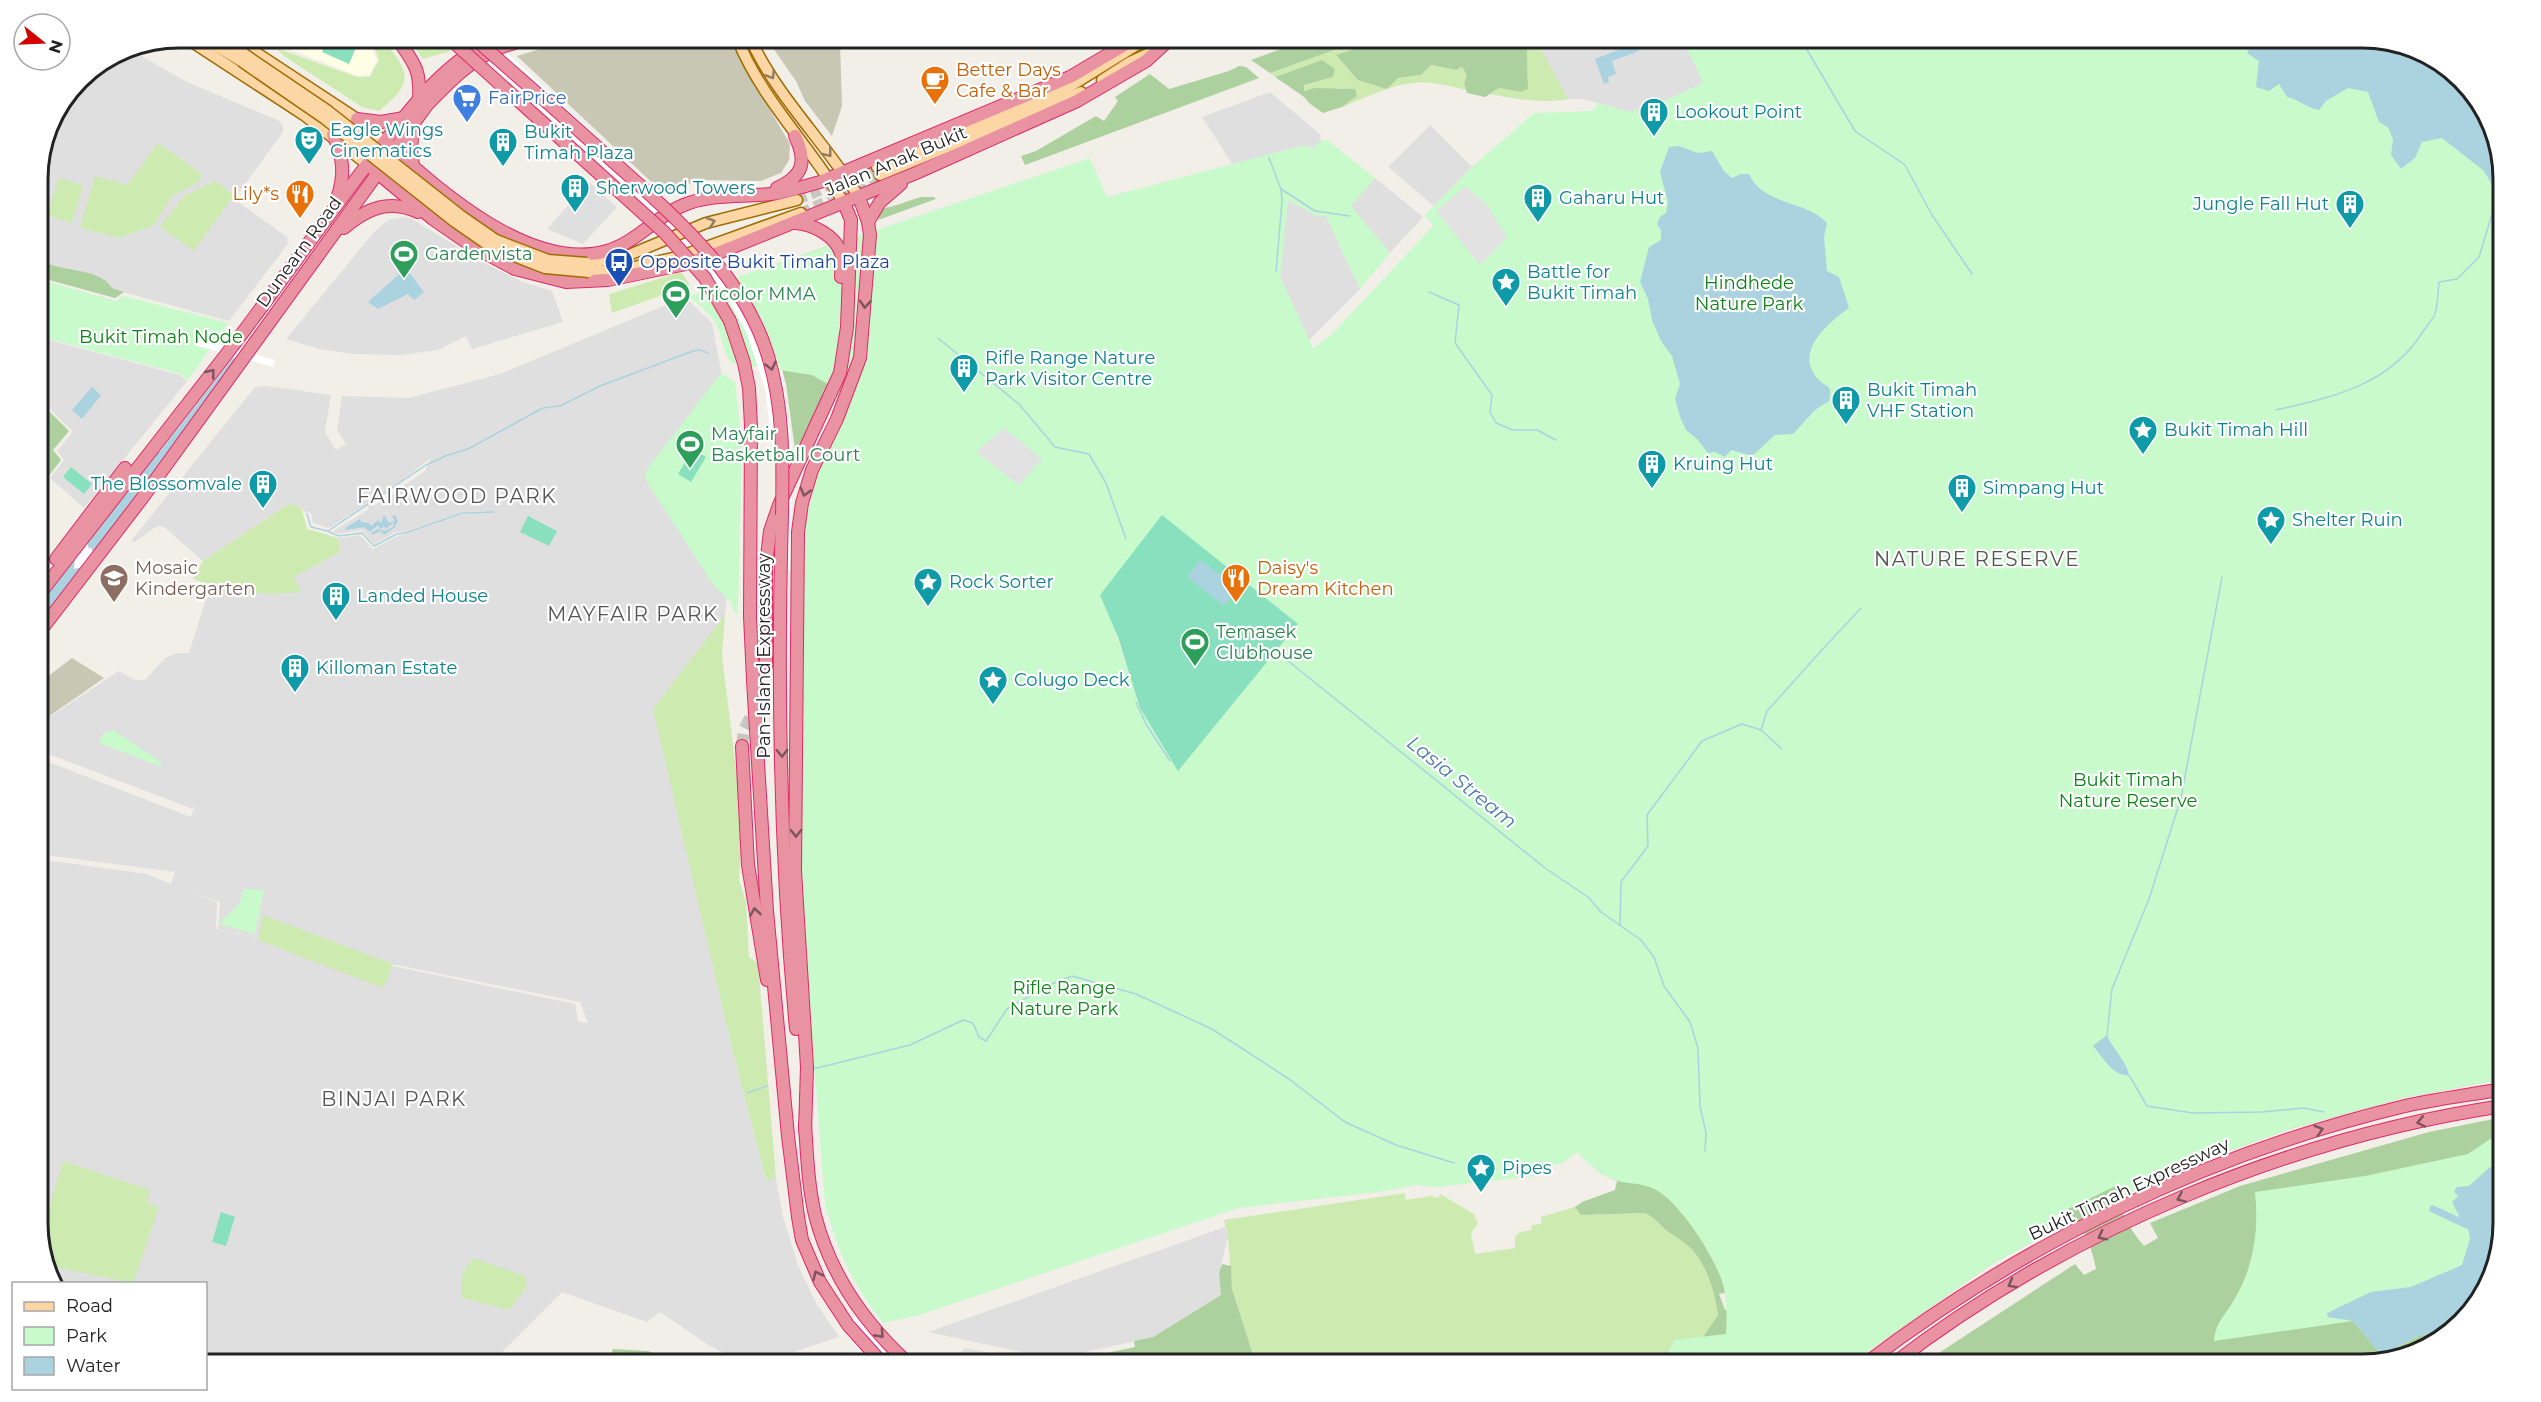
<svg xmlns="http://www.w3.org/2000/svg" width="2541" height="1402" font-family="Montserrat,sans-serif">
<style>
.residential{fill:#e0dfdf;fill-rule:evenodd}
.education{fill:#ffffe5}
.construction{fill:#c7c7b4}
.grass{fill:#cdebb0}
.forest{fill:#add19e;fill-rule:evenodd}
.park{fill:#c8facc;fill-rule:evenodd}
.pitch{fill:#88e0be}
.parking{fill:#e2e2e2}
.water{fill:#aad3df}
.pier{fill:#fff}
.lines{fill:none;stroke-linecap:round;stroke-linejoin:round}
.stream{stroke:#aad3df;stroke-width:1.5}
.canal{stroke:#aad3df;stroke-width:7}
.primary-tunnel{stroke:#c8c6c1;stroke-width:10;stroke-dasharray:10 5;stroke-linecap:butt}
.highway-tunnel{stroke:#c8c6c1;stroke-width:12;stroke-dasharray:12 6;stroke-linecap:butt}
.primary-casing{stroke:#a06b00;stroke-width:13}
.highway-casing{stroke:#dc2a67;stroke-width:14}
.primary{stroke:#fcd6a4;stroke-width:10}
.highway{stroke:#e892a2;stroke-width:12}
.primary-bridge-casing{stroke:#a06b00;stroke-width:13;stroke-linecap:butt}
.highway-bridge-casing{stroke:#dc2a67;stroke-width:14;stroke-linecap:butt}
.primary-bridge{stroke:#fcd6a4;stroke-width:10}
.highway-bridge{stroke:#e892a2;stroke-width:12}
.oneway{stroke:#8f7c63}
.oneway2{stroke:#7b545c}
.labels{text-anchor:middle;stroke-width:4.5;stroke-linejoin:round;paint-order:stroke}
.food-label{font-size:18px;fill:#c56008;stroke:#fff;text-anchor:start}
.shop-label{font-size:18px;fill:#366cbe;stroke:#fff;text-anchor:start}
.culture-label{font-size:18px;fill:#0d838f;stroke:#fff;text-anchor:start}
.street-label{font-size:18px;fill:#222;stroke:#fff}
.leisure-label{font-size:18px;fill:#27864d;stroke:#fff;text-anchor:start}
.transit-label{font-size:18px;fill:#164399;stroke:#fff;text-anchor:start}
.park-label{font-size:18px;fill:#0c8416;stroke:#fff}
.education-label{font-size:18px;fill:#785e54;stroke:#fff;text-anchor:start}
.neighbourhood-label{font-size:20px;letter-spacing:1.5px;fill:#555;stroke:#fff}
.water-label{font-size:20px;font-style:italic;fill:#4a7aab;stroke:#fff}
.rim{fill:none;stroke:#222;stroke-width:3}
</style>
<rect width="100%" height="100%" fill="#f2efe9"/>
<g class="residential">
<polygon points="1535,38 1682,38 1704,83 1651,107 1629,112 1583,99 1568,99"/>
<polygon points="125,48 128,48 185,81 279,121 283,126 283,132 234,199 287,237 288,244 229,321 38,269 38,170 48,124 79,79"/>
<polygon points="1270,92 1321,135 1320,141 1314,148 1301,146 1233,165 1202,117"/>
<polygon points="1430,125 1472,167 1434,206 1388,167"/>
<polygon points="1375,178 1423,217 1390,253 1350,206"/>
<polygon points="589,182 617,207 583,244 547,229"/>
<polygon points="1288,199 1317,216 1326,216 1360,289 1308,341 1280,277"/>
<polygon points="402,217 412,219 486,264 523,282 552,291 563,322 472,349 466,336 438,350 400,355 354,354 319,349 286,339 374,232 388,220"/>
<path d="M685,297L712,323L739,465L725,615L654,709L731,1044L766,1180L776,1178L783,1217L798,1265L816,1303L839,1337L758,1364H752L741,1362L710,1346L660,1312L647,1322L562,1292L490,1364H206V1284L55,1283L38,1232V859L147,874L171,884L175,872L38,854V758L191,817L196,804L193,809L38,750V736L45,720L119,671L135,680H145L165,658L177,653H189L206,599L221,589L228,591L300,592L294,577L340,552L338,538L360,535L373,549L398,536L464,514L495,511L464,512L404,532H396L374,544L362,530L339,534L332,532L369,509L366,504L329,528L313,523L311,513L303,511L301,507L289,504L203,561L164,527L157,526L135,542L131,541L255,387L267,386L331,395L325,432L336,450L346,444L337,430L342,396L409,398L500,374ZM431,458L425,471L374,506L372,501L399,483ZM185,889L220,902L218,929L580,1002L588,1023L578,1021L575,1004L216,929L217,902Z"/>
<polygon points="38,337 180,375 187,381 84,508 50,478 64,460 57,451 73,432 38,397"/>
<polygon points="1225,1227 1228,1237 1219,1273 1221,1295 1153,1337 1055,1359 928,1332"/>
<polygon points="965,1348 1046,1364 948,1364"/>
</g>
<polygon class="education" points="262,38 368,38 377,61 369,75 358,76"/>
<g class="construction">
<polygon points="576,38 728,38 790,144 789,160 781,173 761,181 701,180 662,192 517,56"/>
<polygon points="766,38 840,42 842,106 832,136 805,101 796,81"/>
<polygon points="72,658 104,678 38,724 38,684"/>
</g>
<g class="grass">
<path d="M371,38H383C407,72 418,80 379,111L362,107L284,56L276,48L357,77H370L379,60Z"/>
<polygon points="408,38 439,38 451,51 423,59"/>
<path d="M1368,38H1387L1337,56L1358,80L1421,75L1430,65L1456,70L1462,67L1467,75L1464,83L1466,90C1449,86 1431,81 1414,83C1389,85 1365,98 1342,107L1357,96L1343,88C1329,90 1317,88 1303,91L1304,85L1333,77L1322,60L1275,77L1270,73Z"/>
<path d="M1532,38H1535L1568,99C1542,104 1516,99 1490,94L1499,88L1521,92L1528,89L1527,51Z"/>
<polygon points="158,143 202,174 199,182 172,196 154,225 120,238 80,228 95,176 127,185"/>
<polygon points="59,178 83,185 72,223 47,215"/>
<polygon points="215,181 234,195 194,251 160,227 184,196"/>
<polygon points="681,272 690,285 612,313 609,294"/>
<polygon points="289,504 301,507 307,529 338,538 340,552 294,577 301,592 274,594 228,591 193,579 203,561"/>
<polygon points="725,615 722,655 742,819 739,880 746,902 749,957 758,963 776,1178 766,1180 731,1044 653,709"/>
<polygon points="263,915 393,964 383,988 258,940"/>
<polygon points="63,1161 150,1190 147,1203 159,1207 133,1283 49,1266 38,1232 38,1209 48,1212"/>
<path d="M1405,1193L1406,1200L1431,1196L1438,1198L1440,1194L1474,1214L1478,1223L1471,1234L1475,1254L1515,1248V1237L1520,1232L1532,1230L1531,1225L1541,1224V1217L1575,1207L1582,1215L1645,1213C1654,1217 1659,1224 1666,1230C1672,1235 1680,1239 1686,1244C1706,1261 1714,1289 1718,1315L1703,1337L1674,1340L1663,1364H1256L1232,1289L1228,1237L1224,1220Z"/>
<polygon points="473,1258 525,1276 527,1286 509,1310 462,1298 462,1274"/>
</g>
<g class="forest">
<polygon points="1310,38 1368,38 1270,73 1251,60"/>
<polygon points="1387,38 1532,38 1527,51 1528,89 1521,92 1499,88 1485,97 1467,93 1464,83 1467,75 1462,67 1456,70 1431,65 1421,75 1398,78 1387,89 1358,80 1336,55"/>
<polygon points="1322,60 1335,69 1333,77 1304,85 1304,91 1315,88 1355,89 1357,96 1342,107 1323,113 1309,103 1304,97 1275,77"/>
<polygon points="1239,66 1246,67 1259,78 1025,165 1021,156 1036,151 1096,116 1104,121 1118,101 1115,97 1150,74 1169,89 1229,71"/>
<path d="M921,197H934L936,199L878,220L881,209C896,206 907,201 921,197Z"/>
<polygon points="828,246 834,253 835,368 811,428 795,449 786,384 776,348 739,277"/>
<path d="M38,258C55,273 99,266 112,288L124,292L115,298L38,277Z"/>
<polygon points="38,400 69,431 53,450 61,460 48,477 38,456"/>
<path d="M2503,1079L2402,1098L2290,1129L2206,1159L2120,1196L2121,1184L2116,1186C2119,1210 2128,1227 2144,1246L2158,1238L2150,1223L2240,1186L2429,1132L2503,1117V1170L2353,1321L2384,1354L2418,1336L2450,1329L2433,1345L2363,1364H1922L2075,1264L2084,1275L2096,1269C2092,1248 2084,1224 2066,1210L2049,1218L2052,1231L1990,1265L1850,1364H1663L1674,1340L1703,1337L1718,1315C1714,1289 1706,1261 1686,1244C1680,1239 1672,1235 1666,1230C1659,1224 1654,1217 1645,1213L1581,1215L1575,1207L1582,1202L1615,1190L1617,1181L1600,1173L1608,1167ZM1730,1292L1743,1304L1725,1310L1719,1294Z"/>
<polygon points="1222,1264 1231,1266 1232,1289 1256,1364 1087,1364 1111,1352 1135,1347 1134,1341 1153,1337 1221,1295 1219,1273"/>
<polygon points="613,1349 648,1351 680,1364 607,1364"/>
<polygon points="853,1353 865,1364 822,1364"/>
</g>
<g class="park">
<path d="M1682,38H2362L2433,56L2484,108L2503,170V1079L2402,1098L2290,1129L2206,1159L2120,1196V1184L2049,1218L2052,1231L1990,1265L1850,1364H1663L1674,1340L1726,1334C1727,1319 1727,1303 1724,1288C1718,1261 1679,1200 1654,1189C1642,1183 1630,1184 1618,1181C1601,1177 1589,1164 1577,1152L1563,1163L1537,1170L1536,1176L1437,1187L1417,1185L1379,1192L1238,1208L919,1315L883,1323C852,1283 838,1253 825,1204L803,922L801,855L804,528L820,463L851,397L812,375L732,363C723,355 723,340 718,328C712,315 701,306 689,297L740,276L1090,158L1107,197L1301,146L1314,148L1320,141L1327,140L1375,178L1351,206L1390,253L1360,289L1326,216H1317L1288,200L1280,277L1313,348L1331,335L1434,225L1424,216L1472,167L1534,113L1593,111L1598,103L1629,112L1651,107L1703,83ZM1111,618L1179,771L1140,708Z"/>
<polygon points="38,279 116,301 124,296 228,323 188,380 181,374 38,336"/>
<polygon points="721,373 735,382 742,445 738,613 734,613 731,602 714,586 647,482 645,472"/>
<polygon points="113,730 158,760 162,767 99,743 104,733"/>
<polygon points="244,889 264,890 255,934 219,924 239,904"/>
<path d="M2503,1134V1224L2485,1294L2450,1329L2418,1336L2384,1354L2377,1350L2353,1321L2214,1341C2216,1321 2225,1316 2234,1300C2254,1267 2259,1229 2255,1192L2365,1176L2468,1154L2493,1137Z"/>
</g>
<g class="pitch">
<polygon points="328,38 360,38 349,64 322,52"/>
<polygon points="693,449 706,457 691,482 678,474"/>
<polygon points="71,467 92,484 84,494 63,477"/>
<polygon points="1162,515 1298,624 1178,771 1140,708 1118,637 1100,595"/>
<polygon points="528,516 557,531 549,546 520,532"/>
<polygon points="221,1212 235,1217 226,1246 212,1242"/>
</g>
<g class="parking">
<polygon points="1466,186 1488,206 1507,238 1480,265 1436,211"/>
<polygon points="1004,428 1042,459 1019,485 976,452"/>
</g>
<g class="water">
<path d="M2260,38H2362L2433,56L2484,108L2503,170V199L2498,195L2484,171L2442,138L2422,142L2415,158L2401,169L2391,155L2393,140L2388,127L2379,122L2368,92L2348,88L2326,101L2319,110C2307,108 2300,100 2287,97L2279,84L2269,91L2256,87L2259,61L2247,53L2253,41Z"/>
<polygon points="1636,43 1639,51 1612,61 1616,74 1608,77 1609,82 1604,84 1595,59"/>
<path d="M1679,146L1698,153L1712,151L1724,171L1732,178L1741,174H1749C1763,206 1805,199 1827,223L1824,237L1827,271L1839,277L1849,308C1828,323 1793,352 1818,379C1827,389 1833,383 1829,401L1815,410L1793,434L1775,435L1752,456L1731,450L1725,457L1715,452L1708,453L1697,439L1686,430L1681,419L1675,399L1680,384L1672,356L1661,341L1652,320L1648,299L1640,282L1649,247L1661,240V230L1657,224L1660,217L1666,213L1668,202L1660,172L1669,147Z"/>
<polygon points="406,268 424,292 414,300 408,294 378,309 368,302"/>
<polygon points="92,387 101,395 82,419 72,410"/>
<polygon points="158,451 166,456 95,551 89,550 87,543"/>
<polygon points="384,515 389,523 395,521 392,516 395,515 398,521 394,528 384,535 380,531 373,535 371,533 378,529 385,531 393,527 394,522 386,529 384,526 381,529 378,525 370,532 364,527 346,530 345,528 360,519 361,522 369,523 371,526 378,520 381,523"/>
<polygon points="75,557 82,567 38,624 38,606"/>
<polygon points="1200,560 1238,588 1224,606 1187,577"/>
<path d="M2107,1035C2113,1050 2126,1060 2129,1075C2113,1077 2103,1057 2093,1046Z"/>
<polygon points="2490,1167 2503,1170 2503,1224 2485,1294 2450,1329 2418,1336 2384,1354 2377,1350 2353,1321 2328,1317 2327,1313 2371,1292 2411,1287 2462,1265 2470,1239 2467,1223 2460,1218 2452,1202 2458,1196 2454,1191 2457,1187 2469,1186"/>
</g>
<g class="pier">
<polygon points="462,38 491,38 678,211 723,258 763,323 782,374 792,447 791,570 771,569 776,474 765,388 746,332 727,297 649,208"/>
<polygon points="196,338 275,360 273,367 194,345"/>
<polygon points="87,543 89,549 91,547 92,552 95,551 82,567 74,569 75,557"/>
<polygon points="867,1309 902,1349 884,1364 871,1364 840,1328"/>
</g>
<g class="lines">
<g class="stream">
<polyline points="1800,38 1855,131 1905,165 1932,215 1972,274"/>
<polyline points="1269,158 1281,189 1282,201 1276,272"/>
<polyline points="1281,189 1315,211 1350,216"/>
<polyline points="1429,292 1459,305 1455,343 1492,395 1490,412 1496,423 1513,430 1537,430 1556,440"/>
<polyline points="938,338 1019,404 1055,447 1089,454 1106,483 1126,539"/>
<path d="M2276,410C2333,397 2389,385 2422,333C2426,327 2432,320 2435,314C2438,304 2438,291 2439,282L2457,279L2479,257L2498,195"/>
<polyline points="307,514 311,527 328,531 426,465 448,455 468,449 543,408 560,406 600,386 693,351 700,350 708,353"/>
<polyline points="329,532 339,536 362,533 374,546 397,534 405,533 463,513 494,512"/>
<polyline points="1821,651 1861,608"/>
<polyline points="1287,660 1545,868 1588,897 1601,912 1641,940 1654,957 1664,986 1690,1022 1698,1048 1700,1106 1706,1133 1705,1151"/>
<polyline points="1136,702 1146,724 1170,761"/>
<polyline points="1761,730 1782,749"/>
<polyline points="1620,926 1621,882 1648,846 1647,815 1702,741 1742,724 1761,730 1767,711 1821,651"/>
<polyline points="2107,1035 2112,989 2149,899 2181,798 2222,577"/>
<polyline points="813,1069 910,1045 963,1020 973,1023 979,1037 986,1041 1007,1009 1049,985 1072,976 1136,994 1212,1029 1289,1079 1345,1122 1396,1145 1454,1163"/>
<polyline points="2129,1075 2147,1106 2193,1113 2262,1112 2304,1108 2324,1112"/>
<polyline points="747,1093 767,1086"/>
</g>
<g class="canal">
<polyline points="158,460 234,362"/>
<polyline points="2433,1209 2467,1225"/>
</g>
<g class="primary-tunnel">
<polyline points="797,200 877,167"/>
<polyline points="801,213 880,175"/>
</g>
<polyline class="highway-tunnel" points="742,746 744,730 761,696 766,666"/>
<g class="primary-casing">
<g id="primary">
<polyline points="186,38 304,115 368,165"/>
<polyline points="203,38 241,61"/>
<polyline points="217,38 244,54"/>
<polyline points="234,38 357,119 385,142"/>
<path d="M737,38C761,99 811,147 844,203"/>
<path d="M750,38C777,97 825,142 859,197"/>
<polyline points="1102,80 1130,62 1154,51"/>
<polyline points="877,167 1069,87 1148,38"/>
<polyline points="880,175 1081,92"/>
<polyline points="587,263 624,257 706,223 797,200"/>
<polyline points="589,272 630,268 681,256 801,213"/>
</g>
</g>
<g class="highway-casing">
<g id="highway">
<path d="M397,38C414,64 421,68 419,101"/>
<polyline points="357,119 381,122 404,118"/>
<path d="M333,135C344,158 345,175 337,199"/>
<path d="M385,142C438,189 530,273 607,251C638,242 659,213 689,203C715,194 744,197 771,194C788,192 804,186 820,182L1070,77L1136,38"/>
<polyline points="368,165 433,219 472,246 515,269 566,282 608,280 681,265 718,253 916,173 1077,101 1146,61 1171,38"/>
<polyline points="413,166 411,150 413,125"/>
<path d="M777,188C804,176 807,161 795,136"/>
<polyline points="868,222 880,202 901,184"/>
<path d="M795,223C812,224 835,235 841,253C843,260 841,269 841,277"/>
<path d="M344,228C367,208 389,199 418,212"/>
<polyline points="730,321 744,363 749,388 751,426 750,616 753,680 767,911 788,1136 798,1217 802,1240 820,1282 848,1325 883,1364"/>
<path d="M782,515C777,686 780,858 796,1029"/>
<polyline points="56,559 125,468"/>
<path d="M38,596C100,516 163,436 225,356C273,293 318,229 366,166C403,119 441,61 498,38"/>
<path d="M38,634L143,497L427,105C449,82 471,59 502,47C512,43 523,41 534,38"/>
<polyline points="766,666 766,566 770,531 779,505 840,373 847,327 851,220 844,203"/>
<polyline points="742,746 748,865 767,980"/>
<path d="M805,1124C807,1154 808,1185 815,1215C830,1274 865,1324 909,1364"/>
<polyline points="805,1131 807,1067 795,871 798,532 802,503 812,470 837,419 860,358 870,235 868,222 859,197"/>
<path d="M1865,1364C2023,1243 2207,1154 2401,1107C2434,1099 2470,1095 2503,1089"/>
<path d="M1893,1364C2066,1231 2287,1138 2503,1106"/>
</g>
</g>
<use href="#primary" class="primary"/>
<use href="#highway" class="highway"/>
<g class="primary-bridge-casing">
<g id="primary-bridge">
<polyline points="244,54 328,111 460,215 496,240 548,260 587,263"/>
<polyline points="241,61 325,119 455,222 491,247 545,268 589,272"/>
</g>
</g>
<g class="highway-bridge-casing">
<g id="highway-bridge">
<polyline points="449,38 665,233 705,278 730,321"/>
<path d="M474,38C518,77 563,116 607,156C669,212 743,272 768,356C784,408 783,461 782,515"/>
</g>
</g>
<use href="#primary-bridge" class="primary-bridge"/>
<use href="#highway-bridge" class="highway-bridge"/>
</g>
<defs><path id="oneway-chevron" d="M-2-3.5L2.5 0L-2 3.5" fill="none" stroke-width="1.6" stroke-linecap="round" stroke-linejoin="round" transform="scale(1.5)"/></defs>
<g class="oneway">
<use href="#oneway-chevron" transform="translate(771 75) rotate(58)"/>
<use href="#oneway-chevron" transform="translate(828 153) rotate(51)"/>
<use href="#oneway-chevron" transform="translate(711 222) rotate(-18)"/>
</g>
<g class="oneway2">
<use href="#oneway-chevron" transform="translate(865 304) rotate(94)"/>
<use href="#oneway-chevron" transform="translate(771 366) rotate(76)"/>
<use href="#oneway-chevron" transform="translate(211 373) rotate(-51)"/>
<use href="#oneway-chevron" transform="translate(805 492) rotate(105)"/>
<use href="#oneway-chevron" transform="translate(782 753) rotate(89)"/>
<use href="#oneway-chevron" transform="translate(796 833) rotate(91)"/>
<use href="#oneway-chevron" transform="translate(755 912) rotate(-99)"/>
<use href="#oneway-chevron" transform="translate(2421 1122) rotate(168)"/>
<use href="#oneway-chevron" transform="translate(2319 1130) rotate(-17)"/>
<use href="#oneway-chevron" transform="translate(2181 1198) rotate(157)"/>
<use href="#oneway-chevron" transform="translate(2102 1236) rotate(153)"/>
<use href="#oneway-chevron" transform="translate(817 1275) rotate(-116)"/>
<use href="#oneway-chevron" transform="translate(2012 1284) rotate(151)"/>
<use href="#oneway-chevron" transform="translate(880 1334) rotate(48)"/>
</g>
<defs>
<g id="cafe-pin" transform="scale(1.5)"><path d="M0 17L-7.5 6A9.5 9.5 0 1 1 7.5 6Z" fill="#e8710a" stroke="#fff"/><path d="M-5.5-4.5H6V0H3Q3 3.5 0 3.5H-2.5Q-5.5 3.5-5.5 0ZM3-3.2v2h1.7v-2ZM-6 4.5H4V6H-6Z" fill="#fff"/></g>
<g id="supermarket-pin" transform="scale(1.5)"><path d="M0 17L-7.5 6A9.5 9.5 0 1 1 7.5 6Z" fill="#3f7fe0" stroke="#fff"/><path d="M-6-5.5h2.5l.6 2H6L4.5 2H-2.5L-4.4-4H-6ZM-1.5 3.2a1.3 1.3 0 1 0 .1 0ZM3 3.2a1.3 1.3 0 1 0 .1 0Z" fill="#fff"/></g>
<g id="building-pin" transform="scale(1.5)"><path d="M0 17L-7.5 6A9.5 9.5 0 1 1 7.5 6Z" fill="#0f9aa8" stroke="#fff"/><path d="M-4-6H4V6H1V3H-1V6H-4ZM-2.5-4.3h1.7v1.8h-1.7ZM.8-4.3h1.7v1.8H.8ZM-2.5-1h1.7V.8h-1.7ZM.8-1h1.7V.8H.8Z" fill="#fff"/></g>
<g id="theatre-pin" transform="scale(1.5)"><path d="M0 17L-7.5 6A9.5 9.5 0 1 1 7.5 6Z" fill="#0f9aa8" stroke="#fff"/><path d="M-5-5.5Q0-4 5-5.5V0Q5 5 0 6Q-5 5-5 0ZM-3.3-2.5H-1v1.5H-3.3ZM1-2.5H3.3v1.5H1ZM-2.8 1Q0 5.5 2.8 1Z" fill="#fff"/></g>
<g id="restaurant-pin" transform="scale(1.5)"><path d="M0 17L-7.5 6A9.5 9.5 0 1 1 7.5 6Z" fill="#e8710a" stroke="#fff"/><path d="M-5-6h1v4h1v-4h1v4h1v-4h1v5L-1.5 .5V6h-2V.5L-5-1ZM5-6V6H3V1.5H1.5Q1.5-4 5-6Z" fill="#fff"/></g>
<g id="stadium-pin" transform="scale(1.5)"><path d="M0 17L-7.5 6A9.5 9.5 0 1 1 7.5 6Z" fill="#2e9e5b" stroke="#fff"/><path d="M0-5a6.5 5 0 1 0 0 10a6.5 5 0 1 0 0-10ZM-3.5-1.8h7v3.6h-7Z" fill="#fff"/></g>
<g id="bus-pin" transform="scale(1.5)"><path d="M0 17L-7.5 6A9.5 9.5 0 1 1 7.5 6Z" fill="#1a4fb4" stroke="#fff"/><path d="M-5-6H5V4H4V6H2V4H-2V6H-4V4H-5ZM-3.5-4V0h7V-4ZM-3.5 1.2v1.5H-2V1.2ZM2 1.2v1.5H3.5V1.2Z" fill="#fff"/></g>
<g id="sight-pin" transform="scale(1.5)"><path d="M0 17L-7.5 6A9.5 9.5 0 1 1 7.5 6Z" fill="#0f9aa8" stroke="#fff"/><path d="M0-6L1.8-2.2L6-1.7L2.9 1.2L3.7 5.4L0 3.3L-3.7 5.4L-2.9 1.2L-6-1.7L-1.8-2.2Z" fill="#fff"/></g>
<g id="school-pin" transform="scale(1.5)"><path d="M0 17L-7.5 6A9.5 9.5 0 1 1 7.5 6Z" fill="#8d6e63" stroke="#fff"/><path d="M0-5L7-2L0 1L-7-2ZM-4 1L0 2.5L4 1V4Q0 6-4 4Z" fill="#fff"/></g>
</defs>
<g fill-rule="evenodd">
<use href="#cafe-pin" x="935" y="80"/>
<use href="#supermarket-pin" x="467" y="98"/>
<use href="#building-pin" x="1654" y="112"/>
<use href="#theatre-pin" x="309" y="140"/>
<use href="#building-pin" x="503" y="142"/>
<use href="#building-pin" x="575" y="188"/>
<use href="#restaurant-pin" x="300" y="194"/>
<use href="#building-pin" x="1538" y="198"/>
<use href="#building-pin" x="2350" y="204"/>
<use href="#stadium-pin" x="404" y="254"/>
<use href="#bus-pin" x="619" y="262"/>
<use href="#sight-pin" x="1506" y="282"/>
<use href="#stadium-pin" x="676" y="294"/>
<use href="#building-pin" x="964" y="368"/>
<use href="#building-pin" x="1846" y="400"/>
<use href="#sight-pin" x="2143" y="430"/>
<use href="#stadium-pin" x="690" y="444"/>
<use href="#building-pin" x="1652" y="464"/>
<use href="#building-pin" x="263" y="484"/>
<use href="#building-pin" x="1962" y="488"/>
<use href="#sight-pin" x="2271" y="520"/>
<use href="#school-pin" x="114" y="578"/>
<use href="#restaurant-pin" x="1236" y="578"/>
<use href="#sight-pin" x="928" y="582"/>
<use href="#building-pin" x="336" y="596"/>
<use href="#stadium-pin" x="1195" y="642"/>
<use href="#building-pin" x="295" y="668"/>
<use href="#sight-pin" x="993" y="680"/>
<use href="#sight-pin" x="1481" y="1168"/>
</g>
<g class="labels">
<g class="food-label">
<text x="956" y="76">Better Days<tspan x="956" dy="21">Cafe &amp; Bar</tspan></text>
<text x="279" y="200" text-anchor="end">Lily*s</text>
<text x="1257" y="574">Daisy's<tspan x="1257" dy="21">Dream Kitchen</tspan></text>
</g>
<g class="shop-label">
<text x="488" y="104">FairPrice</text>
</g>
<g class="culture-label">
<text x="1675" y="118">Lookout Point</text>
<text x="330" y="136">Eagle Wings<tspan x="330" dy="21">Cinematics</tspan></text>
<text x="524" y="138">Bukit<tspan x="524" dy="21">Timah Plaza</tspan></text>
<text x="596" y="194">Sherwood Towers</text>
<text x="1559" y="204">Gaharu Hut</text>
<text x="2329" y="210" text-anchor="end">Jungle Fall Hut</text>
<text x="1527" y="278">Battle for<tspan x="1527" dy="21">Bukit Timah</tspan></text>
<text x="985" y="364">Rifle Range Nature<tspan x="985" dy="21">Park Visitor Centre</tspan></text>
<text x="1867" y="396">Bukit Timah<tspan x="1867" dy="21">VHF Station</tspan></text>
<text x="2164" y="436">Bukit Timah Hill</text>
<text x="1673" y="470">Kruing Hut</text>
<text x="242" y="490" text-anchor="end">The Blossomvale</text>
<text x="1983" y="494">Simpang Hut</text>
<text x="2292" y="526">Shelter Ruin</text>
<text x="949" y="588">Rock Sorter</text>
<text x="357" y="602">Landed House</text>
<text x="316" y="674">Killoman Estate</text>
<text x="1014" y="686">Colugo Deck</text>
<text x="1502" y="1174">Pipes</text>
</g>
<g class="street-label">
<text transform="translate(896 161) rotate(-23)" y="6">Jalan Anak Bukit</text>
<text transform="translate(299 252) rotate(-54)" y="6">Dunearn Road</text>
<text transform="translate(764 656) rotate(-90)" y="6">Pan-Island Expressway</text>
<text transform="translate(2129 1189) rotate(-25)" y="6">Bukit Timah Expressway</text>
</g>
<g class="leisure-label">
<text x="425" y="260">Gardenvista</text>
<text x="697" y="300">Tricolor MMA</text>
<text x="711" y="440">Mayfair<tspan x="711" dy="21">Basketball Court</tspan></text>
<text x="1216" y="638">Temasek<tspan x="1216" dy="21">Clubhouse</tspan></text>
</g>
<g class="transit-label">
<text x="640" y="268">Opposite Bukit Timah Plaza</text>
</g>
<g class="park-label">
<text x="1749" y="289">Hindhede<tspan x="1749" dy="21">Nature Park</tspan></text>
<text x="161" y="343">Bukit Timah Node</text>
<text x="2128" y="786">Bukit Timah<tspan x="2128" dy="21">Nature Reserve</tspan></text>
<text x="1064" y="994">Rifle Range<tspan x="1064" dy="21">Nature Park</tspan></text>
</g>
<g class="education-label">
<text x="135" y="574">Mosaic<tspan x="135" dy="21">Kindergarten</tspan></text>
</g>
<g class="neighbourhood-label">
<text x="457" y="503">FAIRWOOD PARK</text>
<text x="1977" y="566">NATURE RESERVE</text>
<text x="633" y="621">MAYFAIR PARK</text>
<text x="394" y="1106">BINJAI PARK</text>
</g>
<g class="water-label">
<text transform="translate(1462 782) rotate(39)" y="7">Lasia Stream</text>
</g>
</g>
<path d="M0 0H2541V1402H0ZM179 48H2362A131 131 0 0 1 2493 179V1223A131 131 0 0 1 2362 1354H179A131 131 0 0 1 48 1223V179A131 131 0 0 1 179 48Z" fill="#fff" fill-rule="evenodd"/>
<path class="rim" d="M179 48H2362A131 131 0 0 1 2493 179V1223A131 131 0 0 1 2362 1354H179A131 131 0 0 1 48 1223V179A131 131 0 0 1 179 48Z"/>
<rect x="12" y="1282" width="195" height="108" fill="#ffffff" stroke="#a7a7a7" stroke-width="1.5"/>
<rect x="24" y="1302" width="30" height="9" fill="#fcd6a4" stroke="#a7a7a7" stroke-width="1.5"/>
<text x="66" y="1312" font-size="18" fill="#222222">Road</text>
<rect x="24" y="1327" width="30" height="18" fill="#c8facc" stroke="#a7a7a7" stroke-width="1.5"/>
<text x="66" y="1342" font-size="18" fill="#222222">Park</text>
<rect x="24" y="1357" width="30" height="18" fill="#aad3df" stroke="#a7a7a7" stroke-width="1.5"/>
<text x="66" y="1372" font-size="18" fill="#222222">Water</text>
<g transform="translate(42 42) rotate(108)"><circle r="28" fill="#ffffff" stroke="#a7a7a7" stroke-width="1.5"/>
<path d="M0-4.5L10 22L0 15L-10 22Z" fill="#d40000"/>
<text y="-9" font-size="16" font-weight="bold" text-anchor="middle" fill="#222222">N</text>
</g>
</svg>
